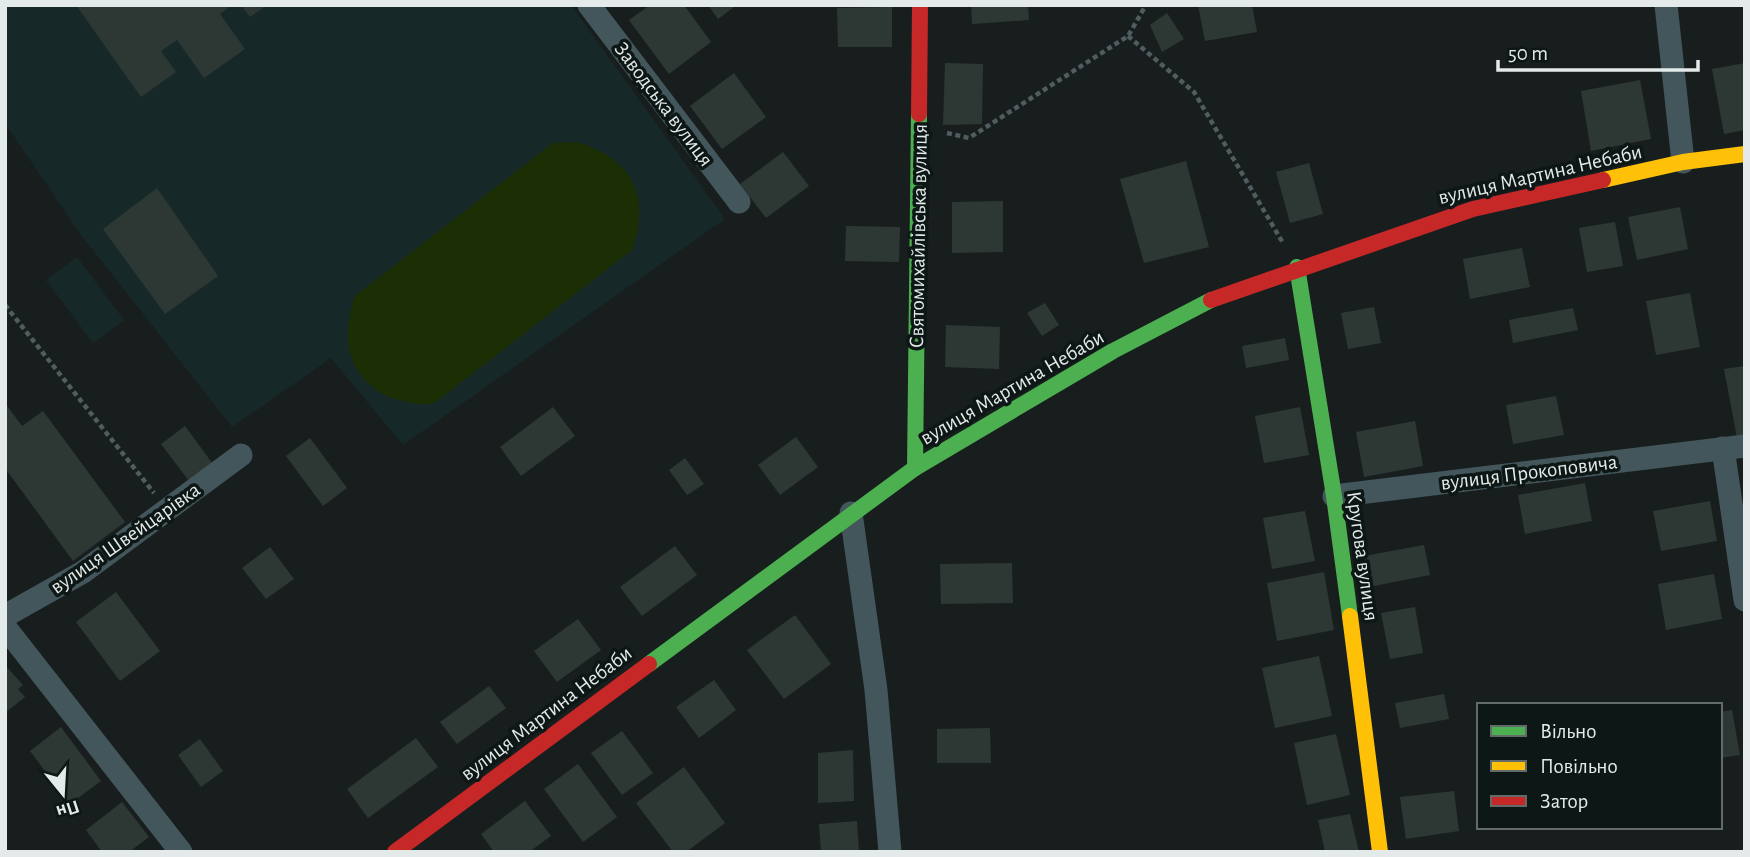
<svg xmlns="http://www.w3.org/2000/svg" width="1750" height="857" font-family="'Alegreya Sans',sans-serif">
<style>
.built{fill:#172828}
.green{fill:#1b2e04}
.building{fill:#2d3834}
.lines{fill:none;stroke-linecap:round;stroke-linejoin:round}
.path{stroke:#4f5c60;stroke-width:4.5;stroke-dasharray:5 3.5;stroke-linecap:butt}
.street{stroke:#43565b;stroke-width:23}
.fast{stroke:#4caf50;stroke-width:16}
.slow{stroke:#ffc107;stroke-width:16}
.jam{stroke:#c62828;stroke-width:16}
.labels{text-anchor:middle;stroke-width:7;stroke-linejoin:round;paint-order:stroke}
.street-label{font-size:21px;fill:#e3eae9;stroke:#0d1716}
</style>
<rect width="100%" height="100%" fill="#181e1e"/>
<g class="built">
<polygon points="5,5 571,5 725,219 403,445 331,358 232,427 78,231 5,123"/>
<polygon points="77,257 124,320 93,343 46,280"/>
</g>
<path class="green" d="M577,142C632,159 651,195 632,250L433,404C366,406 332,360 355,296L553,143Z"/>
<g class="building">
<polygon points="76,5 232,5 220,14 245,49 204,78 177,40 161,51 176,72 141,97"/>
<polygon points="241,5 267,5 250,17"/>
<polygon points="650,5 684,5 711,42 669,74 629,20"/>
<polygon points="708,5 737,5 718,19"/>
<polygon points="971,5 1028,5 1029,20 972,24"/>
<polygon points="1198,5 1252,5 1257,32 1205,41"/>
<polygon points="892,7 892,47 838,47 837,8"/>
<polygon points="1167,13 1184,39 1162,52 1150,25"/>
<polygon points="945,63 983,64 982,124 943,125"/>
<polygon points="1745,63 1745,130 1724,134 1712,69"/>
<polygon points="734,73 766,117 722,149 690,106"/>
<polygon points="1640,80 1651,139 1591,151 1581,91"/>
<polygon points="783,152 809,186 766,218 740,184"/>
<polygon points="1186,161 1209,247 1144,263 1120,179"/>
<polygon points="1309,163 1323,214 1290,223 1276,172"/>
<polygon points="157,188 218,276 165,314 103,229"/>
<polygon points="1003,201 1003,252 952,253 952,202"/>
<polygon points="1680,207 1688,249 1637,260 1628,217"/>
<polygon points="1615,222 1623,266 1587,272 1579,228"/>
<polygon points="846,226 900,227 899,262 845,261"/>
<polygon points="1522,248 1530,287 1470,299 1463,259"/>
<polygon points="1690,293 1700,347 1656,355 1646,301"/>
<polygon points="1045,303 1059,325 1042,336 1027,313"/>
<polygon points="1374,307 1381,343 1348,349 1341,313"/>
<polygon points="1573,308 1578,330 1513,343 1509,320"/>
<polygon points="946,325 1000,327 999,369 945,367"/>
<polygon points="1285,338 1289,360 1246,368 1242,346"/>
<polygon points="1745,366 1745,437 1737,438 1724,369"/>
<polygon points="1556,396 1564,435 1513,444 1506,405"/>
<polygon points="5,403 22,426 43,411 125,522 73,561 5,468"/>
<polygon points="553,407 575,436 521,476 500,447"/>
<polygon points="1300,407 1309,455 1264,463 1255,416"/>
<polygon points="1415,421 1423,466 1364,477 1356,432"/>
<polygon points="185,426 213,464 189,481 161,444"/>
<polygon points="796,437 818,467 780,495 758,465"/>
<polygon points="310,438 347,488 323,506 286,456"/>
<polygon points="685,458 704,484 687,495 669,470"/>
<polygon points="1585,483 1592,521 1525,534 1518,495"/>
<polygon points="1710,501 1717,541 1661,551 1653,511"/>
<polygon points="1305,511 1315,561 1272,569 1263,518"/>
<polygon points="1424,545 1430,575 1369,587 1364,556"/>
<polygon points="675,546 697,575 642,616 620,587"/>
<polygon points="270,547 294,579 266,599 242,568"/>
<polygon points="1012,563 1013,603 941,604 940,564"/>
<polygon points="1324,572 1334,630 1277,641 1267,583"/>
<polygon points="1714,574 1722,619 1666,630 1658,584"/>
<polygon points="116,592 160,651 120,681 76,622"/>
<polygon points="1415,607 1423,653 1390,659 1381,613"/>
<polygon points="795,615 831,664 784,699 747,650"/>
<polygon points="578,619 601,650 557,682 534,651"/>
<polygon points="1319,656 1332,716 1275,728 1262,668"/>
<polygon points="5,665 23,685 18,689 25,697 5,713"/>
<polygon points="714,680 736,710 699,738 676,707"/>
<polygon points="489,686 506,708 457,744 440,722"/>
<polygon points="1444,694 1449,719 1400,728 1395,703"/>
<polygon points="1732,710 1740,755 1720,758 1720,712"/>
<polygon points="61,727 101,781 70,804 30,751"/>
<polygon points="990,728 991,763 937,763 937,729"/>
<polygon points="622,731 653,773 622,795 591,753"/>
<polygon points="1336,734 1350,795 1307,805 1294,743"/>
<polygon points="416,738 438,767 368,818 347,789"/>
<polygon points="200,739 223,771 201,787 178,755"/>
<polygon points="853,750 854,801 818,803 818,753"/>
<polygon points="578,764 617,817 583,842 544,789"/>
<polygon points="684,767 725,823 686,852 673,852 636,803"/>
<polygon points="1454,791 1459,831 1406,839 1400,797"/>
<polygon points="525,801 551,836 529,852 494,852 481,834"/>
<polygon points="122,802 149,837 129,852 102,852 86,830"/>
<polygon points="1350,814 1359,852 1325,852 1318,820"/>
<polygon points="857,821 859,852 821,852 819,824"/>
</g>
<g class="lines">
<g class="path">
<polyline points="1128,36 1194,92 1283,243"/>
<polyline points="947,133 969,138 1128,36 1146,5"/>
<polyline points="5,305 154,493"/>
</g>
<g class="street">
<polyline points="589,5 739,202"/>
<polyline points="1666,5 1683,162"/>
<polyline points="1723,448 1745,600"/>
<polyline points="1334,496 1745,446"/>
<polyline points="851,513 876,690 890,852"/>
<polyline points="5,616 83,572 241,455"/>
<polyline points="5,627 181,852"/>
</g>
<g class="fast">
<polyline points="1297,267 1334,496 1350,616"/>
<polyline points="915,468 919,114"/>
<polyline points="649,664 915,468 1113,351 1211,300"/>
</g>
<g class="slow">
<polyline points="1603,180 1683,162 1745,154"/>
<polyline points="1350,616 1380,852"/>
</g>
<g class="jam">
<polyline points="919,114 920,5"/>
<polyline points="1211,300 1473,209 1603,180"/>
<polyline points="395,852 649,664"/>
</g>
</g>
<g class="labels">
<g class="street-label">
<text transform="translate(664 104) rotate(53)" y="7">Заводська вулиця</text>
<text transform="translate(1540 174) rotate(-13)" y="7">вулиця Мартина Небаби</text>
<text transform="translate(918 236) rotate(-89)" y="7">Святомихайлівська вулиця</text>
<text transform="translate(1012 387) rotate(-30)" y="7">вулиця Мартина Небаби</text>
<text transform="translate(1529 472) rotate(-7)" y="7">вулиця Прокоповича</text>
<text transform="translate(125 538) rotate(-35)" y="7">вулиця Швейцарівка</text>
<text transform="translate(1363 556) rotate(82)" y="7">Кругова вулиця</text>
<text transform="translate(546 713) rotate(-37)" y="7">вулиця Мартина Небаби</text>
</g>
</g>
<rect width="1750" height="857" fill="none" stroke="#e3eae9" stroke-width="14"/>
<rect x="1477" y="703" width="245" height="126" fill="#0d1716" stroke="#636b6a" stroke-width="2"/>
<rect x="1491" y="726" width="35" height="10" fill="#4caf50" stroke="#636b6a" stroke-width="2"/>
<text x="1540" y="738" font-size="21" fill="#e3eae9">Вільно</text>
<rect x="1491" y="761" width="35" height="10" fill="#ffc107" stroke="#636b6a" stroke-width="2"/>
<text x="1540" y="773" font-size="21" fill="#e3eae9">Повільно</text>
<rect x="1491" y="796" width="35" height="10" fill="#c62828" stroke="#636b6a" stroke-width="2"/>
<text x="1540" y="808" font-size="21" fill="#e3eae9">Затор</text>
<g transform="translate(63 794) rotate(162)" stroke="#0d1716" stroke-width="5" paint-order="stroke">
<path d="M0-5L12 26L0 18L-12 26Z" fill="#e3eae9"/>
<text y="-10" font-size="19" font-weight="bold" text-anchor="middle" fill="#e3eae9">Пн</text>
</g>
<path d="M1498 60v10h200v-10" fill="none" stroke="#e3eae9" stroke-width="3.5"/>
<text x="1508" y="60" font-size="21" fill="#e3eae9" stroke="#0d1716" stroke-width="5" paint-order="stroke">50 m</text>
</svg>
